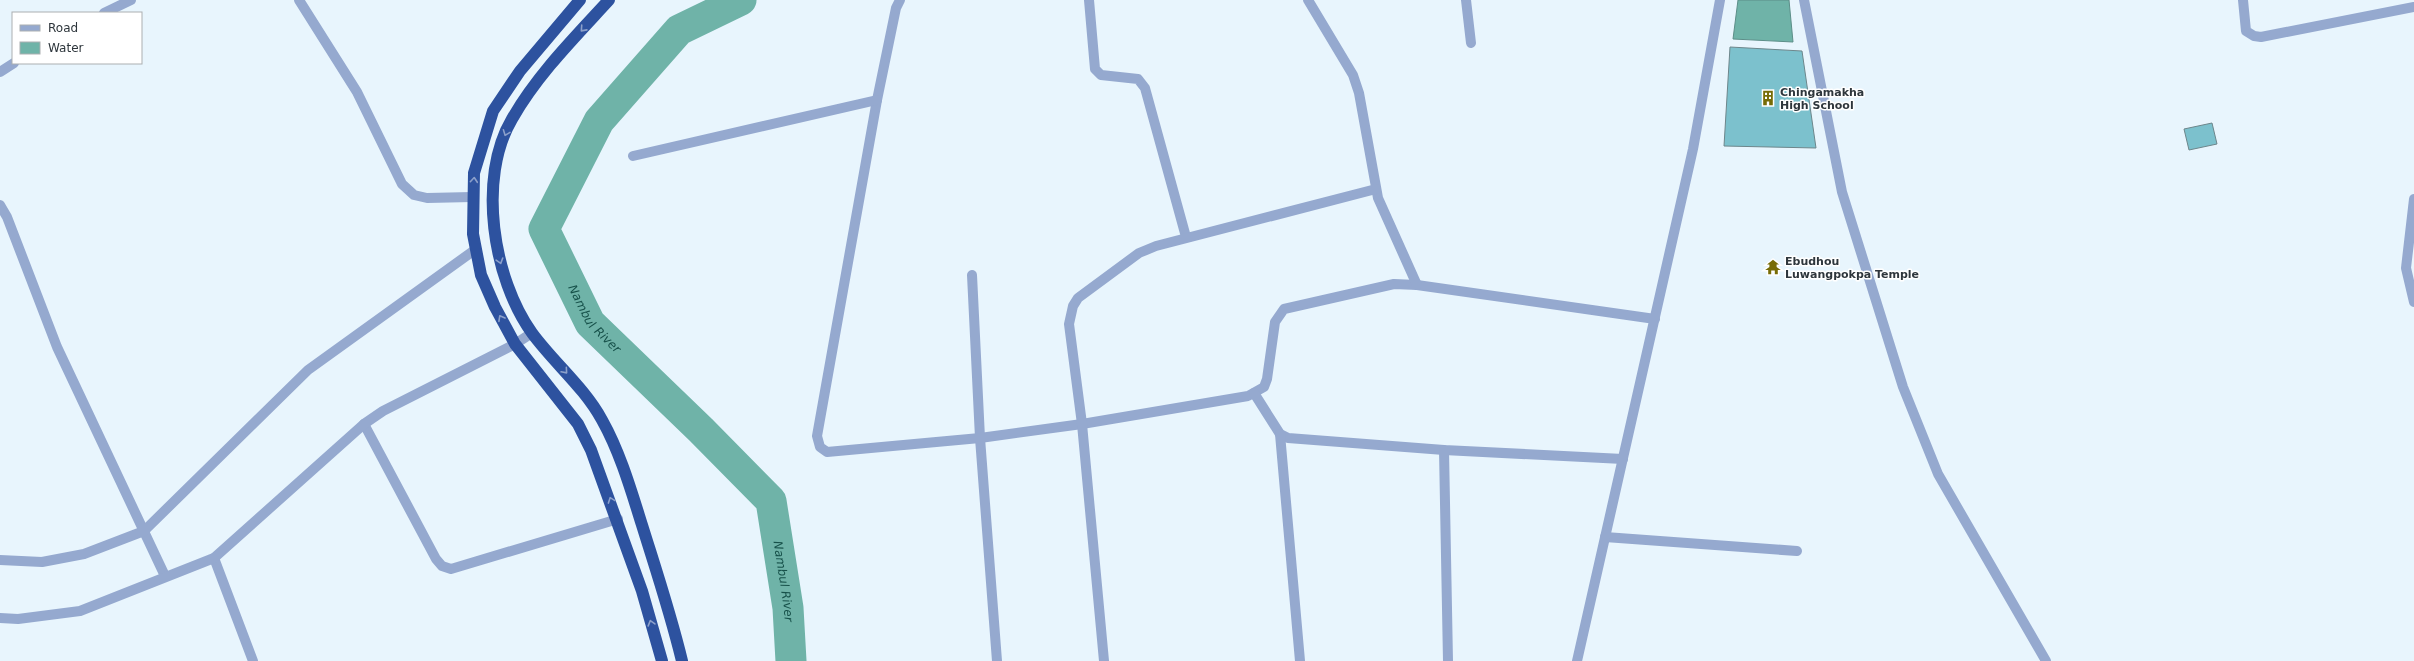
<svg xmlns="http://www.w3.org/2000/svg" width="2414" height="661" font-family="'DejaVu Sans',sans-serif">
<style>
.water{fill:#6fb3a8;stroke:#5c8e88}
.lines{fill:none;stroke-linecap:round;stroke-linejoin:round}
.river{stroke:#6fb3a8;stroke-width:31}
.building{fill:#7cc1cd;stroke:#6d868b}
.street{stroke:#95a9cf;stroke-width:10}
.highway{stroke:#2d529f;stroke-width:12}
.oneway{stroke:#8ca0ca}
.labels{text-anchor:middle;stroke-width:3;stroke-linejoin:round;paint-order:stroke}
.poi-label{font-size:11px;font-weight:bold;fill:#2e363c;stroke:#fff;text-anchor:start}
.water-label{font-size:12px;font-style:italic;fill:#17514a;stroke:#fff}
</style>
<rect width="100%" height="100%" fill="#e8f5fd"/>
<polygon class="water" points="1738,0 1789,0 1793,42 1733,39"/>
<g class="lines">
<path class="river" id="s1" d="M741,0L679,30L599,121L544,229L590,323L701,430L771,501L788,608L791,661"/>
</g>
<g class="building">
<polygon points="1730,47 1802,51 1816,148 1724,146"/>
<polygon points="2212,123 2217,144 2189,150 2184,129"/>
</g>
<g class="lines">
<g class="street">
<polyline points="299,0 357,92 402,184 414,195 427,198 472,197"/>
<polyline points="900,0 896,8 877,100 817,436 820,447 827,452 980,438 1082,424 1248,396 1264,387 1267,379 1275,322 1284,309 1394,284 1417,285 1655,319"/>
<polyline points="1089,0 1095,69 1101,75 1138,79 1145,88 1186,237"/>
<polyline points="1308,0 1353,75 1359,93 1378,198 1417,285"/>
<polyline points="1466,0 1471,43"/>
<polyline points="1804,0 1842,192 1903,387 1938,474 2046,661"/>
<polyline points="2243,0 2246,31 2254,36 2261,37 2414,7"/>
<polyline points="104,13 131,0"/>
<polyline points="0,72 14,63"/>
<polyline points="633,156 877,100"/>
<polyline points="2414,199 2406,268 2414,302"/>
<polyline points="0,205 7,217 57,347 165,576"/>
<polyline points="972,275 980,438 997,661"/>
<polyline points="1254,393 1280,434 1288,438 1444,450 1623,459"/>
<polyline points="364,424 436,559 442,566 451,569 618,519"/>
<polyline points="1280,434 1300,661"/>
<polyline points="1444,450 1448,661"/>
<polyline points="1605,537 1797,551"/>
<polyline points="214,558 253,661"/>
<polyline points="0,560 42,562 84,554 144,531 308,370 476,249"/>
<polyline points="0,618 18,619 80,611 214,558 364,424 383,411 515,344 532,333"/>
<polyline points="1104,661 1082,424 1069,324 1073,306 1078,298 1139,253 1156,246 1376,189"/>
<polyline points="1577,661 1693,149 1720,0"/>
</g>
<g class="highway">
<polyline points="580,0 520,71 493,111 474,173 473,234 481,275 495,307 515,344 578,424 591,450 642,591 662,661"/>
<path d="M609,0C575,37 537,75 512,119C477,178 493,279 532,333C554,363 584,387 602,420C620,452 631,490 642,525C656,570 671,615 682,661"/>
</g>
</g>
<defs><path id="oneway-chevron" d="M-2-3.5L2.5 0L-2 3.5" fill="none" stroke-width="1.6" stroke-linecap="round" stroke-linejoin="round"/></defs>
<g class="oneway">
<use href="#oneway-chevron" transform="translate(583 29) rotate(132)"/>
<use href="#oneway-chevron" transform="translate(506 133) rotate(111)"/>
<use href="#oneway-chevron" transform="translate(474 180) rotate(-85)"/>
<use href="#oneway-chevron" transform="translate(500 261) rotate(73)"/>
<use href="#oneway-chevron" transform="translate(501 318) rotate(-119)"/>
<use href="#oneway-chevron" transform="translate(565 371) rotate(49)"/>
<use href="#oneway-chevron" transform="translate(611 500) rotate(-110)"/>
<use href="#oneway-chevron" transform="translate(651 623) rotate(-106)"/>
</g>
<defs>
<g id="building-bare" transform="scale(1.2)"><path d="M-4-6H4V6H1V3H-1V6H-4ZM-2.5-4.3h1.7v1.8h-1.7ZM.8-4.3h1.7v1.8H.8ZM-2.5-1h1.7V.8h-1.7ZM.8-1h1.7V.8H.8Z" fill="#776c06" stroke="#fff" stroke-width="2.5" paint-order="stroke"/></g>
<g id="temple-bare" transform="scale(1.2)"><path d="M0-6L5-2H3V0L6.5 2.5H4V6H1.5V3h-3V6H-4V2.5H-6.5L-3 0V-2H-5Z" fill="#776c06" stroke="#fff" stroke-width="2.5" paint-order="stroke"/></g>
</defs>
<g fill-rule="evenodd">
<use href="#building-bare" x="1768" y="98"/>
<use href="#temple-bare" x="1773" y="267"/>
</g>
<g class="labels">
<g class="poi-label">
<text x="1780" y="96">Chingamakha<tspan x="1780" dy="13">High School</tspan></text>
<text x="1785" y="265">Ebudhou<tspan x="1785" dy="13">Luwangpokpa Temple</tspan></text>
</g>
<g class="water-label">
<text dy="4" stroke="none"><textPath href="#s1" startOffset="415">Nambul River</textPath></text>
<text dy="4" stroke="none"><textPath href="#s1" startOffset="751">Nambul River</textPath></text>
</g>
</g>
<rect x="12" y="12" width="130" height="52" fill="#ffffff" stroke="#abafb1"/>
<rect x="20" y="25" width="20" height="6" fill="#95a9cf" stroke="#abafb1"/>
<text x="48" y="32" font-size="12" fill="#2e363c">Road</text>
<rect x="20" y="42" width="20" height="12" fill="#6fb3a8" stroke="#abafb1"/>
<text x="48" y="52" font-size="12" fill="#2e363c">Water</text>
</svg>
